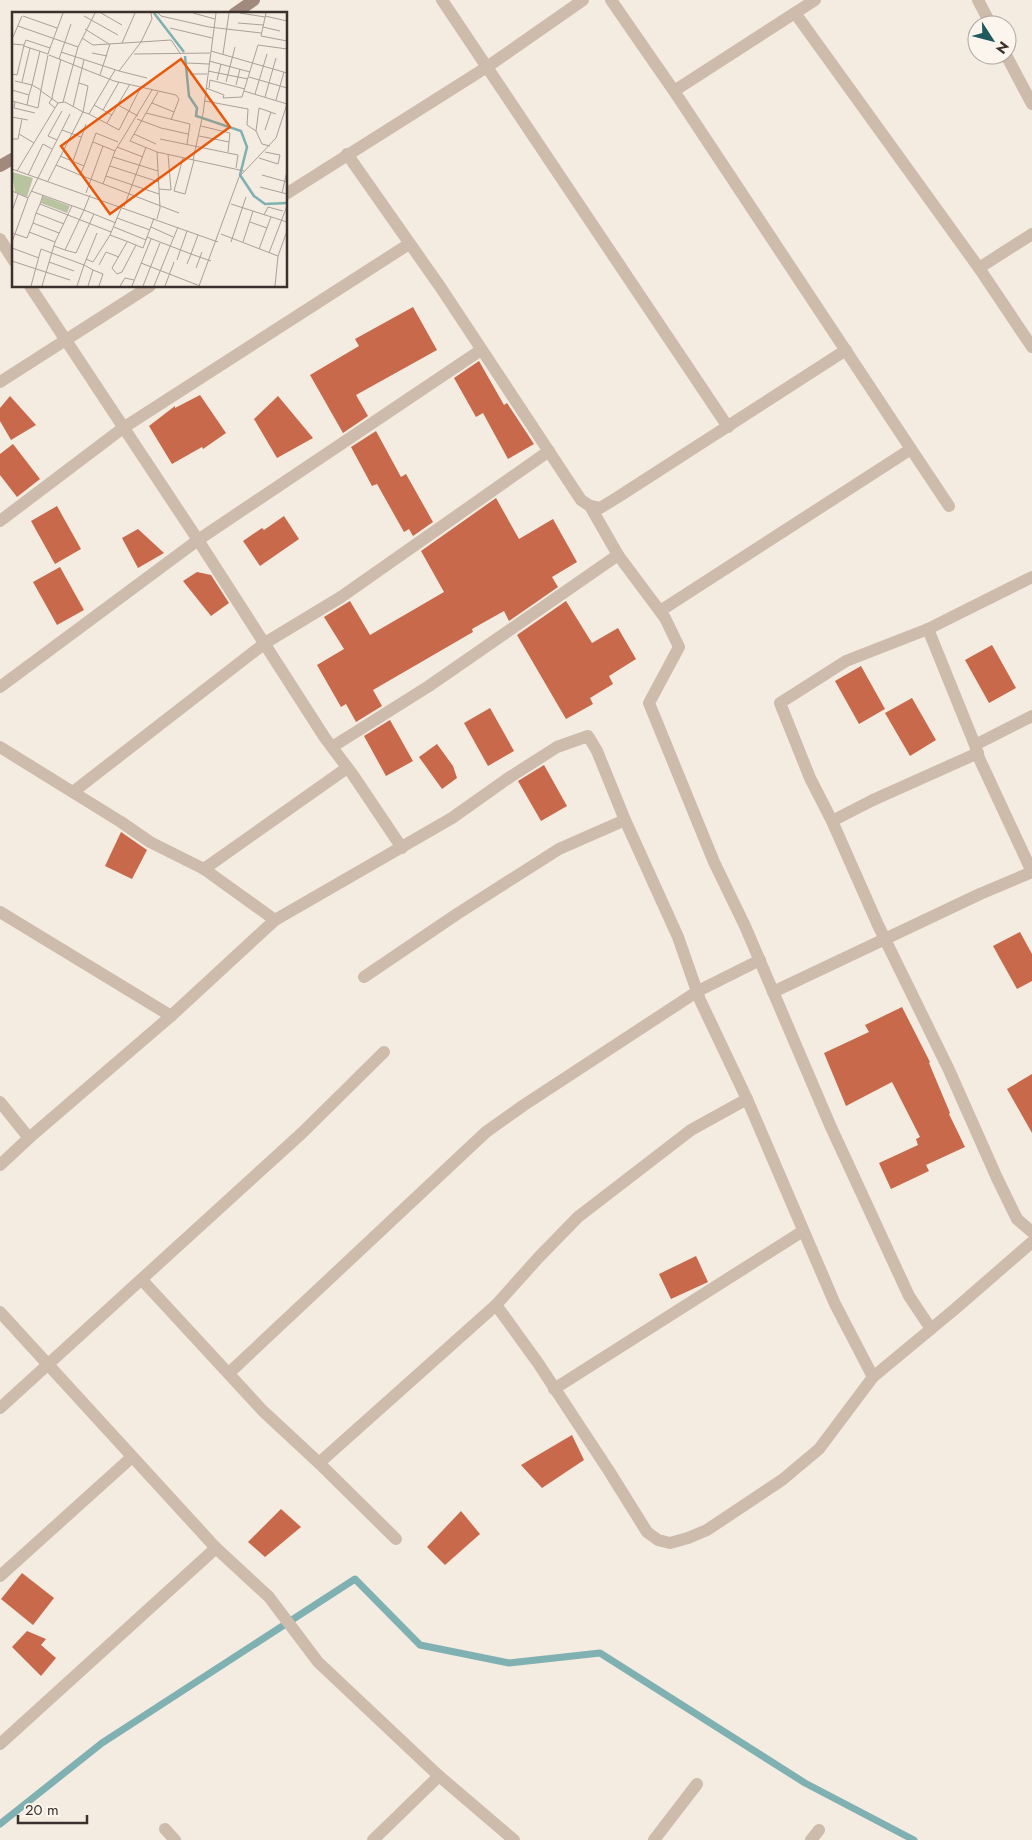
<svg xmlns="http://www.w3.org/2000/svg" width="1032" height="1840" font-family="Jost,sans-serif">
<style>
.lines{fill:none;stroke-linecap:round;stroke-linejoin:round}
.stream{stroke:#7fb0b2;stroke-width:7}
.building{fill:#c8694b}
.street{stroke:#cdbbac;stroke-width:12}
.secondary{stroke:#a18a7d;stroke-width:12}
.inset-river{fill:none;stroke:#7fb0b2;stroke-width:2.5}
.inset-road{fill:none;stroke:#aaa098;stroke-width:1}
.view{fill:#e8590c;fill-opacity:0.15;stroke:#e8590c;stroke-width:2.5}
.inset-edge{fill:none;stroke:#3b302b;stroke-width:2.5}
</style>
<rect width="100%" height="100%" fill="#f4ebe1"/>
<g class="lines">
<polyline class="stream" points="0,1824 102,1743 355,1579 420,1645 509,1663 600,1653 805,1783 914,1840"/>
</g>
<g class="building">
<polygon points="413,307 437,350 356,395 368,416 343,433 310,375 359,346 355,339"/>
<polygon points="479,361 504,405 507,403 534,444 508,459 483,413 476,417 454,378"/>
<polygon points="200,395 226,433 203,449 202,447 172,464 149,426 175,406 175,408"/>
<polygon points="10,396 36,425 11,440 0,421 0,408"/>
<polygon points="278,396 313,438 277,458 254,419"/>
<polygon points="376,431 401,477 406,474 433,522 413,536 409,529 404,532 377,484 372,486 351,447"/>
<polygon points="13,444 40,479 17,497 0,475 0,454"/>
<polygon points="496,498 519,539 553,519 577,562 552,577 558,587 509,621 504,611 472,629 473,632 373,690 382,706 356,722 346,704 341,707 317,665 344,649 324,617 350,601 370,635 444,592 421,551"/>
<polygon points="57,506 81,549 55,564 31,521"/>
<polygon points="284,516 299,539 260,566 243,541 262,528 264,530"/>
<polygon points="138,529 164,553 138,568 122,538"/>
<polygon points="60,567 84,610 57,625 33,582"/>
<polygon points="197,572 211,575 229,603 211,616 183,581"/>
<polygon points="566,601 592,643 618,628 636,659 609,676 613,684 590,698 593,704 566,719 517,635"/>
<polygon points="992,645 1016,688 989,703 965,660"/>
<polygon points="861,666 885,709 859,724 835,681"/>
<polygon points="912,698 936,740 910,756 885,713"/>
<polygon points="490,708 514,751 488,766 464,723"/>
<polygon points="390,720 413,761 386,776 364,736"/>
<polygon points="437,744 453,766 457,778 442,789 419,757"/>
<polygon points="544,765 567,806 541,821 518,781"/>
<polygon points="121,832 147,850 132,879 105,866"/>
<polygon points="1020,932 1032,954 1032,981 1017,989 993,946"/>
<polygon points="902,1007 930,1062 929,1063 950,1113 949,1114 965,1147 926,1165 929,1171 891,1189 879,1163 918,1145 916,1139 920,1137 892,1082 846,1106 824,1053 869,1032 865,1025"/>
<polygon points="1032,1074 1032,1133 1007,1089"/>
<polygon points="696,1256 708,1282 671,1299 659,1274"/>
<polygon points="572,1435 584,1460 542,1488 521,1465"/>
<polygon points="281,1509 301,1527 265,1557 248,1542"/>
<polygon points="461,1511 480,1534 445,1565 427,1547"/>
<polygon points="22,1573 54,1598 33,1625 1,1599"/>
<polygon points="27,1631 46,1639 41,1645 56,1658 41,1676 12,1647"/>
</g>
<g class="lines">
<g class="street">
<polyline points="442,0 728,427"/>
<polyline points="611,0 674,91 815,0"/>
<polyline points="978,0 991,25"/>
<polyline points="795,13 979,268 1032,347"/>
<polyline points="1006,55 1032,104"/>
<polyline points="347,154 441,288 581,500 590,506 600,508 618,497 846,350"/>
<polyline points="286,194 487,67 583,0"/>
<polyline points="0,239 14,261"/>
<polyline points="979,268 1032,234"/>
<polyline points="30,286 198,540 325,738 353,775 402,848"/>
<polyline points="0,382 150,286"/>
<polyline points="911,449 949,506"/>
<polyline points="590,506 618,555 665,618 679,647 649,703 714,862 745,926 830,1125 909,1296 931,1329"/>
<polyline points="0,521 123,428 409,244"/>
<polyline points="1032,577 928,629 846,661 780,703 810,778 832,821 878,925 949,1070 997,1178 1017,1219 1032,1232"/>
<polyline points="660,611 911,449 674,91"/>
<polyline points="928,629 975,745 979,758 1032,872"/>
<polyline points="0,687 198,540 481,350"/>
<polyline points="975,745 1032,716"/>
<polyline points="0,747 121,822 150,842 204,869 275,920 452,818 510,777 557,747 588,736 597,751 625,820 678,937 700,1000 747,1099 835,1304 873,1377"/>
<polyline points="332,747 429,686 618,555"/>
<polyline points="73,792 265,643 341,597 549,451"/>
<polyline points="832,821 873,800 978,753"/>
<polyline points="204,869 347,768"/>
<polyline points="0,912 171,1016"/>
<polyline points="364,977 457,914 559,849 625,820"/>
<polyline points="773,992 980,894 1032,872"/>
<polyline points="0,1102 29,1138"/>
<polyline points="0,1165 29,1138 171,1016 275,920"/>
<polyline points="142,1280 263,1411 319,1463 496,1305 539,1257 578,1217 691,1130 747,1099"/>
<polyline points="496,1305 538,1363 609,1471 647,1532 658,1540 670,1543 688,1538 707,1530 782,1480 819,1449 873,1377 955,1309 1032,1242"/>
<polyline points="0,1312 216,1548 269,1597 318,1662 439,1776 514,1840"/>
<polyline points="229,1373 486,1132 524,1105 698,991 760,960"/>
<polyline points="554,1389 803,1231"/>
<polyline points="0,1408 302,1133 384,1052"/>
<polyline points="319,1463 396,1539"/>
<polyline points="0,1576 132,1457"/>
<polyline points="0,1744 216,1548"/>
<polyline points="165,1829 175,1840"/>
<polyline points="373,1840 439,1776"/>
<polyline points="654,1840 697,1784"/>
<polyline points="811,1840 819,1830"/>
</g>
<g class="secondary">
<polyline points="234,14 254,0"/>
<polyline points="0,166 14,158"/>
</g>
</g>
<g transform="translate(12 12)">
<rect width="275" height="275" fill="#f4ebe1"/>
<path d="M0,160L21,166L15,185L3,180ZM31,184L58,194L55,201L29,191Z" fill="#b8c4a0"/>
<path class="inset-river" d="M142,1L172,40M173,44L177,84L185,96L184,104L229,119L235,135L228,163L242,184L253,192L275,191"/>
<path class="inset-road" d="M89,1L110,13M146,1L149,4L197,15L249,21M181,1L203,7M228,1L253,5M254,1L249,24L275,29M11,4L45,16M72,4L106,23M253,4L275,9M226,11L251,13M6,14L66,35M251,15L268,19M158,16L200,26M73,17L97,32M1,25L10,4M70,26L81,33L159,28L168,41M110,31L123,1M0,32L12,33L14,28L38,36L51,1M12,34L36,42L38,36M28,39L20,73L29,78L36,43M199,39L275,61M49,40L107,59L129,30L140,7L139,1M80,41L95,44M122,42L198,41M211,42L217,1M37,43L102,69L164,83L167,87L159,108M47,47L59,12M197,49L238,60M175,51L197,52M107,59L135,66M196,59L236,67M0,62L5,63L12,33M178,62H195M88,63L98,32M237,65L275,76M205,68L209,52M3,69L20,73L17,83M10,70L18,36M214,70L223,35M67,71L76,74L71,100L77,102L103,58M224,73L228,57M194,76L212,83L211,86L230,85L246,33L275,37M197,76L198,68L233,77M0,78L17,83L15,93L0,89M232,79L275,92M243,82L255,42M40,85L49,47M41,85L37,91L43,96M253,85L264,46M264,88L272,60M193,89L236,97L235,113L244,119M3,90L2,96L23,101M51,90L66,35L83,1M140,91L162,100M15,93L26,96L29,78M82,93L100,103M106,93L126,104M61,95L72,48M91,98L107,70M134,101L178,112L175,132M77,102L107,118L129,75M0,105L16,108M125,107L149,116L176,122M95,111L118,72M189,114L218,121L216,140M50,118L69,125M253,118L259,100M7,122L22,131M122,122L144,132M187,124L217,130M0,127H6L10,107M148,127L226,143L224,156M45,128L36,124L50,99M81,130L103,139L91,172M258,134L250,132L244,119L247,96L264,102M105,135L131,145M103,139L140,78M145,140L232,159M101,145L146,159M247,146L266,152L268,143L253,140M181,148L191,102L204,1M61,149L74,112M44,153L68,163L72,154L48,144M72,154L84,121L106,130M98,154L147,170M0,157L206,230M5,159L46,91L29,79M16,163L31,132L40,137M68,163L167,201M250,163L275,170M94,164L147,182M36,169L71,100L53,90L46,91M248,175L275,182M147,177L159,178L156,142M0,179L16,186L58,102M19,179L72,198L78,183M162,179L173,182L182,148M162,179L171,146M74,181L91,134M270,181L275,159M31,183L28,192L99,220M28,192L24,201L52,212M219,192L275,210M110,194L98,223L114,229L131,236L142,206M112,195L134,135M0,199L6,182M24,201L21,211L47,221M252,203L256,195L271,199M105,206L138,218M145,207L148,196L145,140L118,129L146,80M238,210L255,216M102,215L134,228M139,215L161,225M17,220L43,230M0,221L15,226L21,211M209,222L266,244L263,274M186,223L179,242L199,249M135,225L179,242L175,252M0,230L16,186M115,230L100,256L105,262L110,260L124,233M219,230L234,185M231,230L241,199M42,234L53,238L72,198L104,211M0,236L27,246M247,237L259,205M53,238L64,241L82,202M257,241L275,194M266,244L275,219M74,247L81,250L98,223M165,248L175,219M0,249L58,268M37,250L62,259M129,251L188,274M87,253L94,240L107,245M184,256L190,240M81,258L91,262L87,274M19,274L29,237L72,253L65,274M30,274L43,230L60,194M76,274L81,258L72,253L85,221M108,274L113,266L122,268M120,274L139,227M131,274L148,231M142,274L166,215M153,274L162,250M187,274L227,165L264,126L275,92"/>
<path class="view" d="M169,47L218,115L98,202L49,134Z"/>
<rect width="275" height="275" class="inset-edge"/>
</g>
<g transform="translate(992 40) rotate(126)"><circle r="24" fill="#fbf5ee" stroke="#aea6a0"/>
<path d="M0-4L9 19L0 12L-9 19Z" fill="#1f5a5e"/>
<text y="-8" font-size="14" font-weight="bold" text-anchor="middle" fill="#3b302b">N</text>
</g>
<path d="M18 1815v8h69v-8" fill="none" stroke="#3b302b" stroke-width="2.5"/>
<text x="25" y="1815" font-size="15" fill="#3b302b" stroke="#fbf5ee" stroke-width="4" paint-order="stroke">20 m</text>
</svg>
